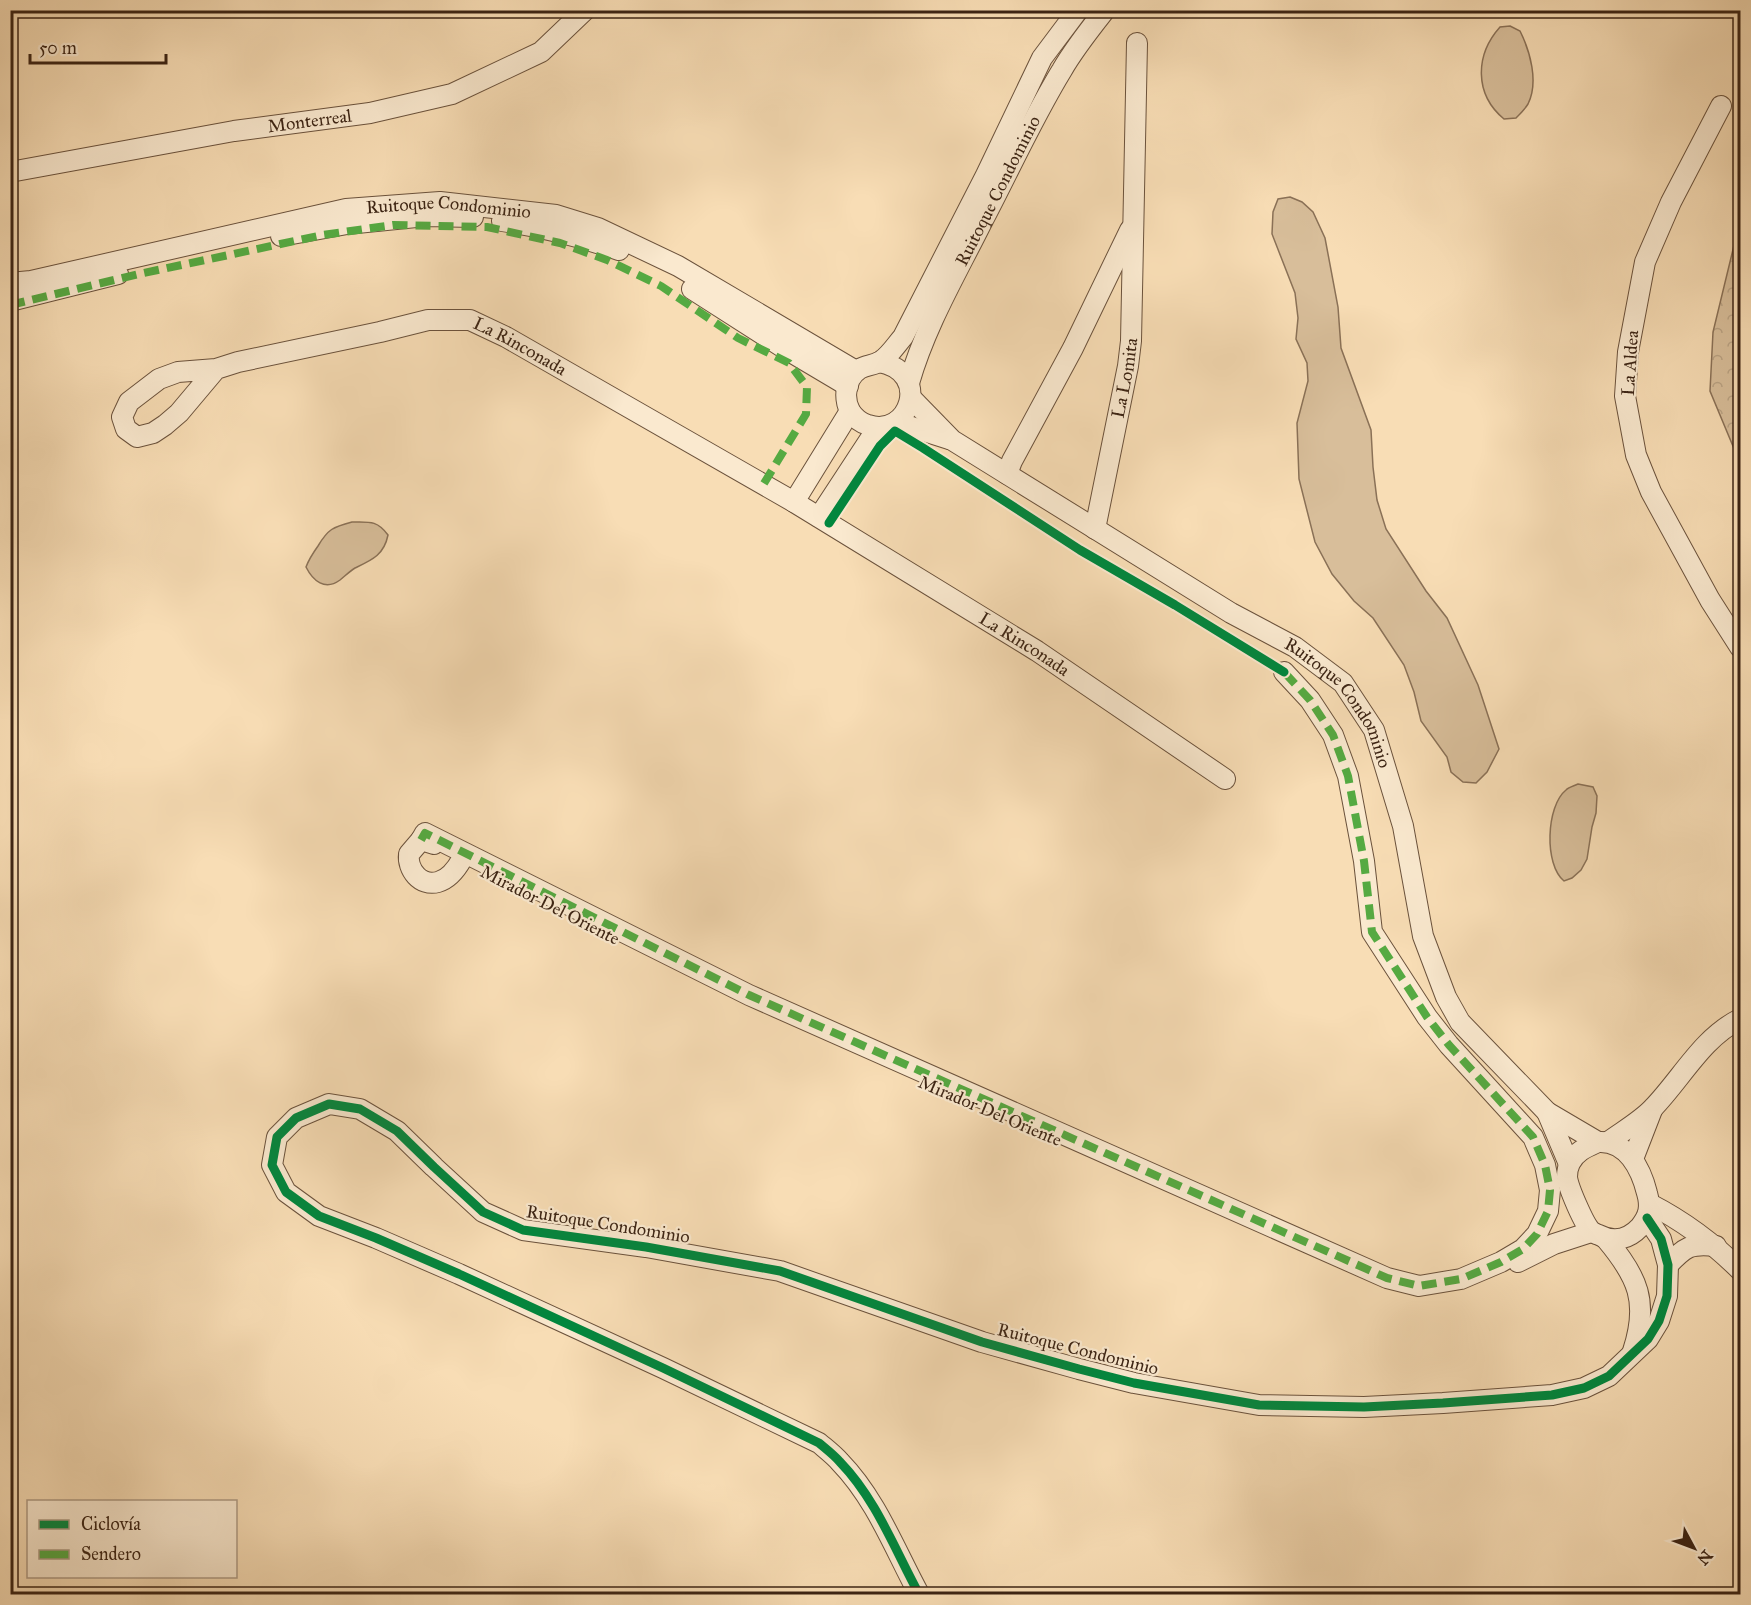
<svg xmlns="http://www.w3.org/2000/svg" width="1751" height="1605" font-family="'IM FELL Great Primer',serif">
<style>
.grass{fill:#d8be9a;stroke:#8a7157;stroke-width:1.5}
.forest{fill:url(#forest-crowns);stroke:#8a7157;stroke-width:1.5}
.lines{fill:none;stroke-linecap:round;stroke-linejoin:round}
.street-casing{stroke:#6b523c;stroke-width:22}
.street{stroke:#fae9cf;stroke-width:20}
.quiet{stroke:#55aa42;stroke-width:8;stroke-dasharray:15 8;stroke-linecap:butt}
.cycleway-casing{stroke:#fae9cf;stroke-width:13}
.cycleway{stroke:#00873e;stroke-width:9}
.labels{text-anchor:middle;stroke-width:4.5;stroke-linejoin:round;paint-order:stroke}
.street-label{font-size:18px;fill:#3c2414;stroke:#fae9cf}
</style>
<defs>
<pattern id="forest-crowns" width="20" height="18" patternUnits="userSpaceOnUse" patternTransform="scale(1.5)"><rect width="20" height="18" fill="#d8be9a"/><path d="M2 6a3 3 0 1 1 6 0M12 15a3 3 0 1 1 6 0" fill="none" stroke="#baa384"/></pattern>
</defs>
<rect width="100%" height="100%" fill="#f8ddb5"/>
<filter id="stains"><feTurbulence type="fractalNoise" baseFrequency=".00333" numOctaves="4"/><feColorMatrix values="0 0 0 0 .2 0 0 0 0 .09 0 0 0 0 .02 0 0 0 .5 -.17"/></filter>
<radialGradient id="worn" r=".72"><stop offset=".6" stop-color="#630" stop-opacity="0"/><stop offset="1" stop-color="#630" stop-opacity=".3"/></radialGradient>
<g class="grass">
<path d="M1510,26L1520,31C1530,51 1539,82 1528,104C1525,109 1520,114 1516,118L1504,119C1474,94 1475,55 1500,27Z"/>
<polygon points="1290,197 1302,202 1313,212 1325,238 1338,307 1341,348 1371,430 1373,467 1377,500 1386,529 1426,591 1447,618 1478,685 1499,749 1487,772 1476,783 1463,782 1451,772 1447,757 1421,721 1414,692 1404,665 1373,618 1354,601 1332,574 1315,542 1299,479 1297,423 1308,381 1307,363 1296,339 1298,318 1295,293 1272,234 1273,212 1278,199"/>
<path d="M352,522C369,522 377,520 388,535C384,555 372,560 355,568C350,571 345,576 340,580C325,591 313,581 306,567C309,559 313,553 318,546C328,529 333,527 352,522Z"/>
<path d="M1578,784L1593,787L1597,796L1596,813L1592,827L1587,859L1581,870L1572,878L1564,881C1544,865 1546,806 1566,790C1569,787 1574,786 1578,784Z"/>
</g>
<polygon class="forest" points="1740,226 1740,463 1710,391 1713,332 1737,233"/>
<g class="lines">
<g class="street-casing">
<g id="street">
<polyline points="1721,106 1671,202 1645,262 1628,352 1625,396 1636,455 1651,492 1710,600 1740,647"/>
<path id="s1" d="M10,172L234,131L370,113L452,94L541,52L585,10"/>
<path d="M502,221C541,227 581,237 619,250"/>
<polyline points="281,236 347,224 426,216 473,217"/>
<path id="s2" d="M10,283L31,281L346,209L440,202L556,215L598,228L678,266L856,371"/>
<polyline points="692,289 784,348 848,386"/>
<polyline points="10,301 118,274"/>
<path d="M879,362C933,372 909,439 868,425C861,423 854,417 850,411C845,401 845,389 850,379C860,363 869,368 881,361C890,355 896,345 903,337L986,175L1042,58L1078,10"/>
<path id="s3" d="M216,369L178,372L159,379L129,402L122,417L126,429L137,437L153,433L165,425L179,413L216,369L238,362L380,332L428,320H470L506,337L794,502L1037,651L1225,779"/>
<path id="s4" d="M909,383C925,327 955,276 981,224C1008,173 1032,119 1062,70C1074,49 1090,29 1105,10"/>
<path id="s5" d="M911,398L952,440L1231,613L1295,647L1343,683L1374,730L1403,826L1423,936L1446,997L1460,1022L1547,1112L1598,1142"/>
<polyline points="896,422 949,439"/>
<polyline points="1007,474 1012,461 1073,348 1130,230"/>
<polyline points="794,502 850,411"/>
<polyline points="819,517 878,427"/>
<path id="s6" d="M1095,529L1128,366L1131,341L1137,43"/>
<polyline points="421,840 425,833 749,995 1387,1278 1419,1286 1461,1279 1501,1262 1523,1249 1537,1234 1548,1211 1550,1190 1545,1165 1533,1137 1449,1045 1427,1017 1372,932 1364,861 1348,776 1333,735 1310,700 1284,672"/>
<path d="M434,844L421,840L409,854C407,869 420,887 438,882C449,879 457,868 462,859"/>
<polyline points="1547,1112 1569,1164"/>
<path d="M1598,1142C1627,1140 1641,1169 1647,1193C1651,1207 1649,1216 1640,1227C1629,1239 1614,1243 1599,1235C1598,1235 1592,1232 1591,1231C1584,1224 1568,1187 1567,1177C1567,1173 1568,1167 1570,1163C1576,1151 1587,1147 1598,1142Z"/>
<path d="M1608,1142C1623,1131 1641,1121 1653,1108C1682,1078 1702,1038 1740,1019"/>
<polyline points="1633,1159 1652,1110"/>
<path d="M1650,1204C1685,1222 1712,1242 1740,1270"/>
<path d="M1606,1239C1638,1277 1649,1302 1633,1351"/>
<polyline points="1518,1262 1554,1244 1591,1232"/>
<path d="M1668,1265C1685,1247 1690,1243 1716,1246"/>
<path d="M919,1594C895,1550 876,1499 840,1462C834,1455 826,1449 819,1443L663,1368L459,1274L376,1238L319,1216L286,1192L272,1165L277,1137L296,1118L329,1104L360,1109L397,1131L434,1167L483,1212L523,1230L646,1247L780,1271L982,1342L1079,1369L1134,1383L1259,1405L1364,1407L1443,1403L1552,1395L1584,1388L1609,1376L1648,1339L1659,1321L1667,1296L1668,1265L1661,1239L1647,1218"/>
</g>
</g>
<use href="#street" class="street"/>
<g class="quiet">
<polyline points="10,305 139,274 323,235 393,225 487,227 560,243 607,260 661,286 738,338 789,363 807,387 806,414 763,485"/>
<polyline points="421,840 425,833 749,995 1387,1278 1419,1286 1461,1279 1501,1262 1523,1249 1537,1234 1548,1211 1550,1190 1545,1165 1533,1137 1449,1045 1427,1017 1372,932 1364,861 1348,776 1333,735 1310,700 1284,672"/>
</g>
<g class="cycleway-casing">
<g id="cycleway">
<polyline points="829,523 880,446 895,431 923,448 1080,550 1175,605 1284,672"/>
<path d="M919,1594C895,1550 876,1499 840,1462C834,1455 826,1449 819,1443L663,1368L459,1274L376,1238L319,1216L286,1192L272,1165L277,1137L296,1118L329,1104L360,1109L397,1131L434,1167L483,1212L523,1230L646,1247L780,1271L982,1342L1079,1369L1134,1383L1259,1405L1364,1407L1443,1403L1552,1395L1584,1388L1609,1376L1648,1339L1659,1321L1667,1296L1668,1265L1661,1239L1647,1218"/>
</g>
</g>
<use href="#cycleway" class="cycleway"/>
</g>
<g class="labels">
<g class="street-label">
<text dy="6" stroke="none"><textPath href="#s1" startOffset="304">Monterreal</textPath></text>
<text dy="6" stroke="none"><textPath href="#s4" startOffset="212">Ruitoque Condominio</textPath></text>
<text dy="6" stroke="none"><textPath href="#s2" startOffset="447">Ruitoque Condominio</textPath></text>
<text dy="6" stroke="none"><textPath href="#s3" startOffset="562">La Rinconada</textPath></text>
<text transform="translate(1630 363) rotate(-86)" y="6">La Aldea</text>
<text dy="6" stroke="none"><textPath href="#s6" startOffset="154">La Lomita</textPath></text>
<text dy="6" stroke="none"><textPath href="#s3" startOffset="1148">La Rinconada</textPath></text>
<text dy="6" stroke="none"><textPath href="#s5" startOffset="532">Ruitoque Condominio</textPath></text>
<text transform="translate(550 905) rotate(27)" y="6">Mirador Del Oriente</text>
<text transform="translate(990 1111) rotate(23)" y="6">Mirador Del Oriente</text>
<text transform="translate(608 1224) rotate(9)" y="6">Ruitoque Condominio</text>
<text transform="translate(1078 1349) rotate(14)" y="6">Ruitoque Condominio</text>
</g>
</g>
<rect width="1751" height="1605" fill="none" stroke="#f8ddb5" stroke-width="36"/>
<rect x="12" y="12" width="1727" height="1581" fill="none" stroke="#3c2414" stroke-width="3"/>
<rect x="18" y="18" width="1715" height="1569" fill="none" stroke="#3c2414" stroke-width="1.5"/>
<rect x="27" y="1500" width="210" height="78" fill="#fae9cf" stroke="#ae9a84" stroke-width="1.5"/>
<rect x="39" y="1520" width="30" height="9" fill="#00873e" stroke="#ae9a84" stroke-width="1.5"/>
<text x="81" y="1530" font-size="18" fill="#3c2414">Ciclovía</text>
<rect x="39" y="1550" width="30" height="9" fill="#55aa42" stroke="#ae9a84" stroke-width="1.5"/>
<text x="81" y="1560" font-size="18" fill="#3c2414">Sendero</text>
<g transform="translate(1694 1548) rotate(131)" stroke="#fae9cf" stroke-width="4.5" paint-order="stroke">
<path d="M0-4.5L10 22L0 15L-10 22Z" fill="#3c2414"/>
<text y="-9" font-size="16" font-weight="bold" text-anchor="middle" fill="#3c2414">N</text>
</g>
<path d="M30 54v9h136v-9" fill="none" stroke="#3c2414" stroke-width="3"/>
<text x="39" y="54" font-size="18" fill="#3c2414" stroke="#fae9cf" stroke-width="4.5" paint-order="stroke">50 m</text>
<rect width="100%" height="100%" filter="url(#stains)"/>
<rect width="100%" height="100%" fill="url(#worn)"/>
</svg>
